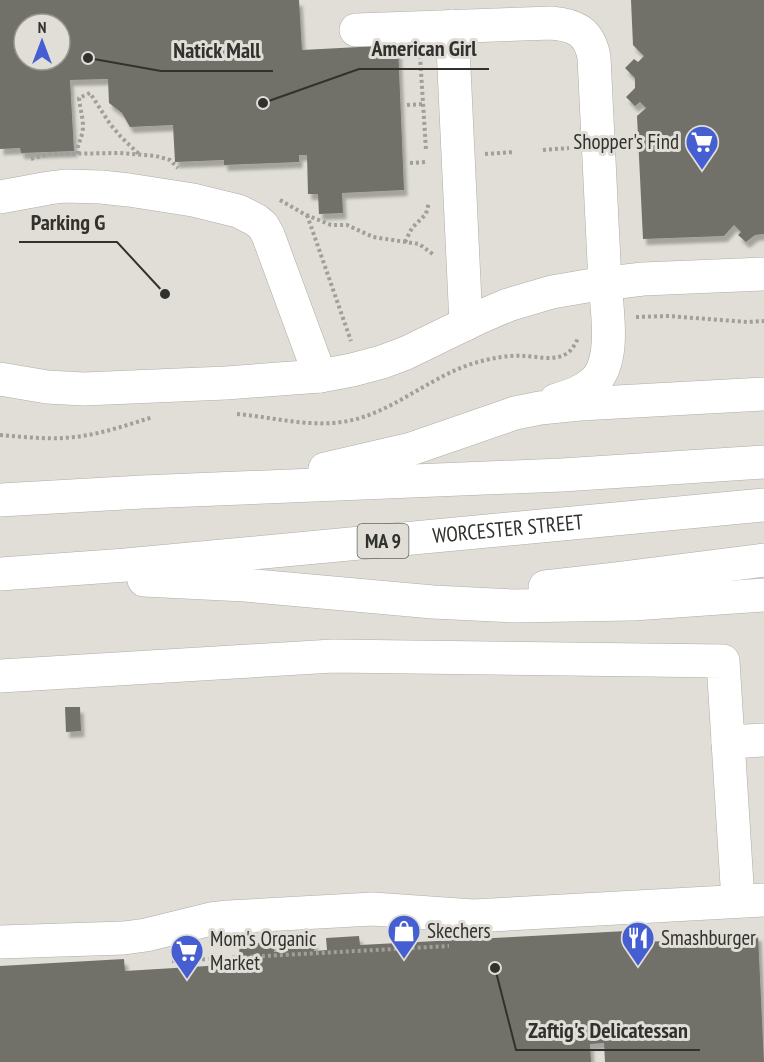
<svg xmlns="http://www.w3.org/2000/svg" width="764" height="1062" font-family="'PT Sans Narrow',sans-serif">
<style>
.building{fill:#717069;fill-rule:evenodd;filter:url(#shadow)}
.lines{fill:none;stroke-linecap:round;stroke-linejoin:round}
.minor-casing{stroke:#aeaca5;stroke-width:34}
.highway-casing{stroke:#aeaca5;stroke-width:34}
.path{stroke:#a19f9a;stroke-width:4;stroke-dasharray:3 3;stroke-linecap:butt}
.minor{stroke:#fff;stroke-width:33}
.highway{stroke:#fff;stroke-width:33}
.labels{text-anchor:middle;stroke-width:6;stroke-linejoin:round;paint-order:stroke}
.shield{fill:#e0ded7;stroke:#666561;stroke-width:1.5}
.shield-label{font-size:20px;font-weight:bold;fill:#31312e}
.poi-label{font-size:21px;fill:#31312e;stroke:#e0ded7;text-anchor:start}
.street-label{font-size:21px;fill:#31312e;stroke:#e0ded7}
.leader{fill:none;stroke:#31312e;stroke-width:2}
.callout-dot{fill:#31312e;stroke:#e0ded7;stroke-width:2}
.callout-label{font-size:22px;text-anchor:middle;font-weight:bold;fill:#31312e;stroke:#e0ded7;stroke-width:6;stroke-linejoin:round;paint-order:stroke}
</style>
<defs>
<filter id="shadow"><feDropShadow dx="3.5" dy="6" stdDeviation="1.5" flood-color="#0004"/></filter>
</defs>
<rect width="100%" height="100%" fill="#e0ded7"/>
<g class="building">
<path d="M0,0H299L302,50L398,45L404,190L342,193L343,213L319,214L318,194H308L307,155H299V162L224,165V160L175,162L173,125L130,127L122,113L109,103L108,79L70,80L74,151L21,153L20,148L0,149ZM24,24H60V60H24Z"/>
<polygon points="631,0 764,0 764,234 755,235 746,242 738,235 741,232 734,225 724,236 643,239 637,116 646,108 640,102 635,106 626,97 635,88 635,78 625,68 634,59 638,62 644,56 633,45"/>
<polygon points="65,707 80,707 81,731 66,732"/>
<polygon points="646,930 647,942 758,935 764,1062 605,1062 604,1043 590,1044 591,1062 0,1062 0,966 124,959 125,971 240,964 239,944 274,942 274,952 288,951 287,939 314,938 314,951 327,950 326,938 359,936 360,945"/>
</g>
<g class="lines">
<g class="minor-casing">
<g id="minor">
<polyline points="452,26 466,324"/>
<path d="M356,30L551,23C575,25 589,31 594,57L605,283"/>
<polyline points="0,197 49,188 65,186 101,187 129,190 193,200 238,211 256,220 263,226 268,235 320,376"/>
<polyline points="0,379 47,387 84,389 226,383 320,376 352,370 382,362 406,353 480,317 508,305 552,292 593,285 643,279 764,274"/>
<polyline points="0,676 333,656 723,661 738,901"/>
<polyline points="728,742 764,740"/>
<polyline points="0,942 124,938 146,935 211,919 228,917 373,909 473,916 764,900"/>
</g>
</g>
<g class="highway-casing">
<g id="highway">
<path d="M556,400C570,396 583,392 594,382C616,361 607,311 605,283"/>
<polyline points="325,469 411,449 515,413 540,408 580,404 764,394"/>
<polyline points="0,500 142,492 562,475 764,462"/>
<path id="s1" d="M0,574L126,565L764,505"/>
<polyline points="144,580 245,585 433,602 513,606 633,604 764,595"/>
<polyline points="545,587 616,579 764,560"/>
</g>
</g>
<g class="path">
<polyline points="420,56 426,150"/>
<polyline points="407,105 424,104"/>
<polyline points="543,150 569,148"/>
<path d="M78,154C77,143 80,143 82,134C85,123 80,110 79,98L90,93L110,124L121,137L140,155"/>
<polyline points="485,154 514,152"/>
<polyline points="31,159 49,154 120,153 156,156 170,160 178,168"/>
<polyline points="410,163 427,162"/>
<polyline points="280,200 304,214 331,225 347,225 373,237 419,244 434,255"/>
<polyline points="307,215 351,341"/>
<polyline points="405,242 412,228 426,214 429,202"/>
<polyline points="636,317 668,316 747,322 764,321"/>
<path d="M237,414C272,417 306,427 342,422C392,415 430,375 478,362C493,358 508,355 523,356C536,356 552,361 564,355C571,352 575,345 578,338"/>
<path d="M0,435C25,437 50,440 75,437C101,434 127,425 153,417"/>
<polyline points="172,961 449,946"/>
</g>
<use href="#minor" class="minor"/>
<use href="#highway" class="highway"/>
</g>
<defs>
<g id="supermarket-pin" transform="scale(1.725)"><path d="M0 17L-7.5 6A9.5 9.5 0 1 1 7.5 6Z" fill="#455ed2" stroke="#e0ded7"/><path d="M-6-5.5h2.5l.6 2H6L4.5 2H-2.5L-4.4-4H-6ZM-1.5 3.2a1.3 1.3 0 1 0 .1 0ZM3 3.2a1.3 1.3 0 1 0 .1 0Z" fill="#fff"/></g>
<g id="shop-pin" transform="scale(1.725)"><path d="M0 17L-7.5 6A9.5 9.5 0 1 1 7.5 6Z" fill="#455ed2" stroke="#e0ded7"/><path d="M-5-2.5h2.3a2.7 3.5 0 0 1 5.4 0H5L5.5 6h-11ZM-1.5-2.5h3a1.5 2.3 0 0 0-3 0Z" fill="#fff"/></g>
<g id="restaurant-pin" transform="scale(1.725)"><path d="M0 17L-7.5 6A9.5 9.5 0 1 1 7.5 6Z" fill="#455ed2" stroke="#e0ded7"/><path d="M-5-6h1v4h1v-4h1v4h1v-4h1v5L-1.5 .5V6h-2V.5L-5-1ZM5-6V6H3V1.5H1.5Q1.5-4 5-6Z" fill="#fff"/></g>
</defs>
<g fill-rule="evenodd">
<use href="#supermarket-pin" x="702" y="142"/>
<use href="#shop-pin" x="404" y="931"/>
<use href="#restaurant-pin" x="638" y="938"/>
<use href="#supermarket-pin" x="187" y="951"/>
</g>
<g class="labels">
<rect class="shield" x="357.5" y="524" width="51" height="34" rx="4.5"/>
<g class="shield-label">
<text x="383" y="548">MA 9</text>
</g>
<g class="poi-label">
<text x="679" y="149" text-anchor="end">Shopper's Find</text>
<text x="427" y="938">Skechers</text>
<text x="661" y="945">Smashburger</text>
<text x="210" y="946">Mom's Organic<tspan x="210" dy="24">Market</tspan></text>
</g>
<g class="street-label">
<text dy="7" stroke="none"><textPath href="#s1" startOffset="510">WORCESTER STREET</textPath></text>
</g>
</g>
<path class="leader" d="M263 103L359 69H489M88 58L161 71H273M165 294L117 242H19M495 968L516 1050H700"/>
<g class="callout-dot">
<circle cx="263" cy="103" r="6"/>
<circle cx="88" cy="58" r="6"/>
<circle cx="165" cy="294" r="6"/>
<circle cx="495" cy="968" r="6"/>
</g>
<g class="callout-label">
<text x="424" y="56">American Girl</text>
<text x="217" y="58">Natick Mall</text>
<text x="68" y="230">Parking G</text>
<text x="608" y="1038">Zaftig's Delicatessan</text>
</g>
<g transform="translate(42 42)"><circle r="28" fill="#e0ded7" stroke="#9a9993" stroke-width="1.5"/>
<path d="M0-4.5L10 22L0 15L-10 22Z" fill="#455ed2"/>
<text y="-9" font-size="16" font-weight="bold" text-anchor="middle" fill="#31312e">N</text>
</g>
</svg>
